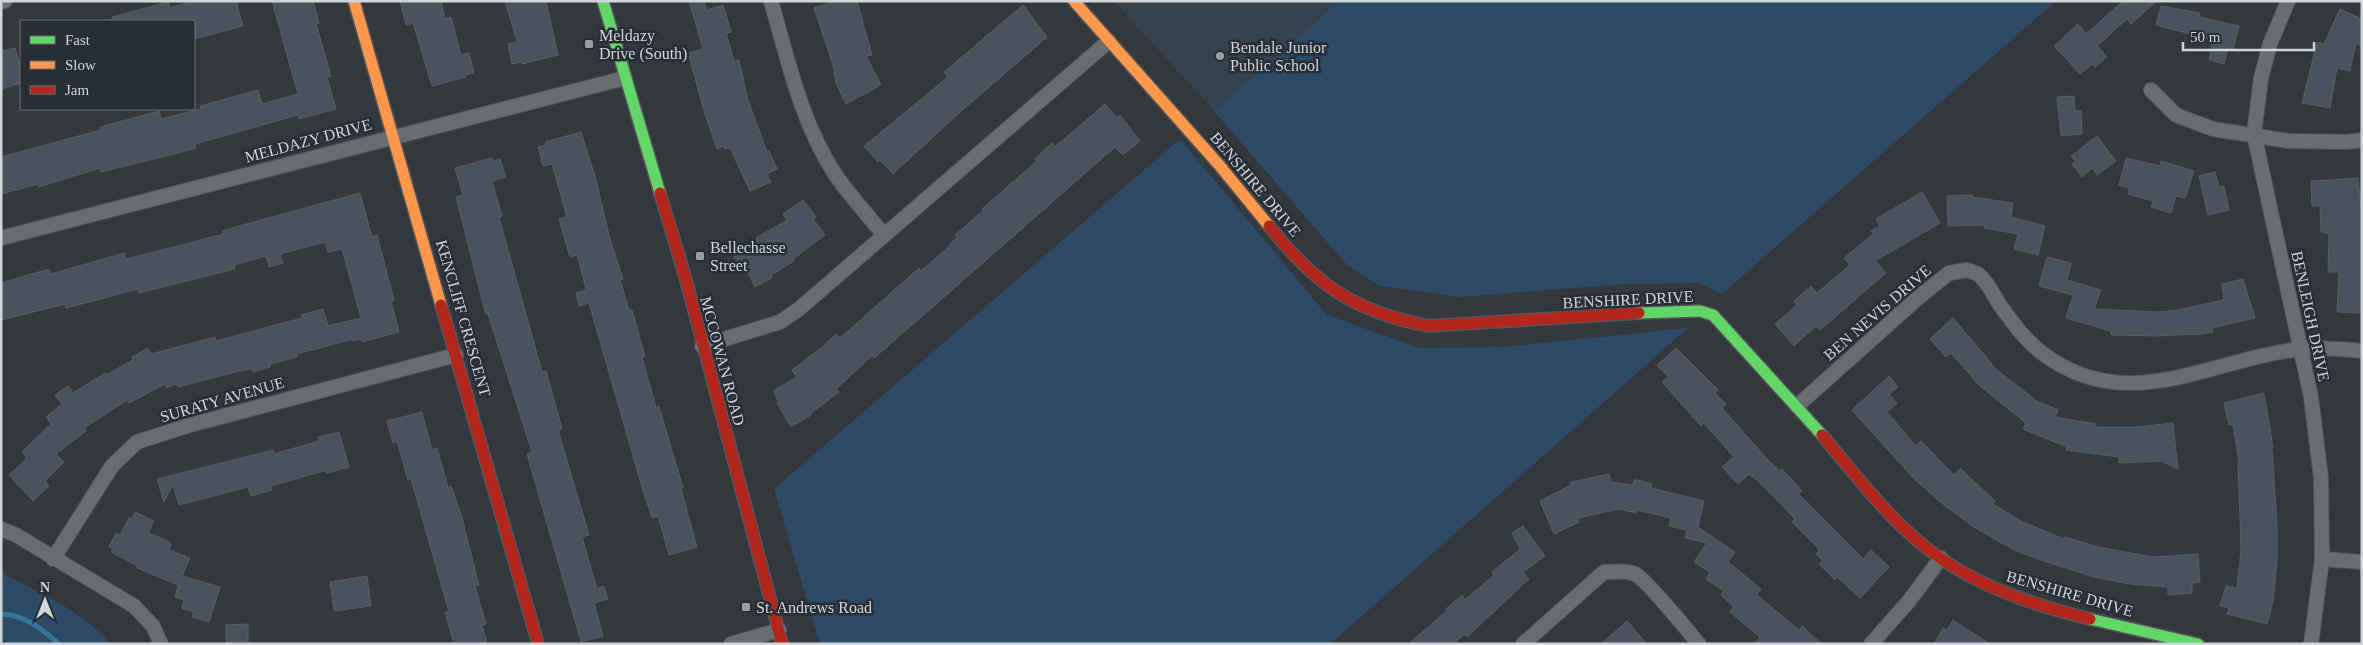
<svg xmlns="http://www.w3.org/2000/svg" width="2363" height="645" font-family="Georgia,serif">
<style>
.built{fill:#35414c}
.green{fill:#2c4a66}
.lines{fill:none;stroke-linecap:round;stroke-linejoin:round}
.stream{stroke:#307a98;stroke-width:5}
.building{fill:#48535d;stroke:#595d60}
.street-casing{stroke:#53565a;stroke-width:16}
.fast-casing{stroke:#53565a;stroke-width:14}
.slow-casing{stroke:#53565a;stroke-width:14}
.jam-casing{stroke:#53565a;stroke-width:14}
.street{stroke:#6a6d6f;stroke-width:14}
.fast{stroke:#63d668;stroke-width:11}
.slow{stroke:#ff974d;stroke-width:11}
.jam{stroke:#b3261e;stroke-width:11}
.poi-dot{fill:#999ea3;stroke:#272e35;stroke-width:2}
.labels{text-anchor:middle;stroke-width:5;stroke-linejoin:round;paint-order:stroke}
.poi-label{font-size:16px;fill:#d0d5da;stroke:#272e35;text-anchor:start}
.street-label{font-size:16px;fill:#d0d5da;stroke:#272e35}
</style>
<rect width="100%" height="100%" fill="#34383c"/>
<polygon class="built" points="1114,1 1339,1 1214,111"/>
<g class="green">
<polygon points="1339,1 2056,1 1722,294 1700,283 1625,284 1460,297 1380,286 1347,265 1214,111"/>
<polygon points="1180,139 1327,315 1420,348 1502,347 1688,328 1330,644 820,644 774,489"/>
<path d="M1,573C39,592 82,611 111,644H1Z"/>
</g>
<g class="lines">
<path class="stream" d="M1,614C25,615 41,628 59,644"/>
</g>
<g class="building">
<polygon points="194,1 236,1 243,26 194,39 194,21 112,21 112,17 168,2 170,8"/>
<polygon points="272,1 313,1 319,23 316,24 331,76 327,77 336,109 299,119 298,115 195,144 196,148 174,154 101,172 100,168 39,187 38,184 1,194 1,157 101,130 100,127 111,124 159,111 161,119 201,109 200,106 258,90 262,104 298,94"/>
<polygon points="400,1 441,1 445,18 451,17 461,55 469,53 474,73 465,75 466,77 432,86 413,23 406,25"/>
<polygon points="505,1 546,1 558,55 522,64 521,62 512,64 508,44 517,42"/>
<polygon points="689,1 704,1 707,10 723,5 731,32 726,33 734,61 739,60 748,100 767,152 769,151 777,169 767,174 771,182 750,191 730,148 725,149 724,146 717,149 705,114 688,53 703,49"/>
<polygon points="835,1 857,1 872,55 866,56 881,85 846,104 836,83 833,65 814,8"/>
<polygon points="2123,1 2157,1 2131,24 2127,19 2097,46 2107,57 2095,67 2092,64 2080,74 2054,46 2078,24 2086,34"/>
<polygon points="1023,5 1047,37 958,114 893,174 880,160 878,162 864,146 948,77 944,72"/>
<polygon points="2161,6 2200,13 2199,17 2239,26 2233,49 2228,48 2224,64 2209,60 2213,40 2156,25"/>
<polygon points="2340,9 2362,19 2362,46 2356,43 2350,71 2337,68 2330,108 2302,103 2317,42 2324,44"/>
<polygon points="15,48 21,70 21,83 1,89 1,51"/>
<polygon points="2074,96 2075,111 2081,111 2082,134 2061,136 2057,97"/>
<polygon points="1105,104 1117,118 1120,115 1140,141 1123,155 1115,147 927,312 874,358 872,356 836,389 839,392 810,414 811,415 791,427 777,403 779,402 773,391 797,377 792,370 821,348 836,334 840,338 919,268 921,271 945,250 957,237 955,235 984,210 982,209 1037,161 1035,159 1052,143 1055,147"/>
<polygon points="581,132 595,176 610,239 623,279 620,280 629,310 632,310 645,356 642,357 645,368 656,407 659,406 683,488 681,489 697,547 669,555 658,516 652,518 641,484 589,303 579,306 576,293 586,290 585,285 577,255 570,257 559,219 566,217 566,214 552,164 543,166 538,147 546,145 545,142"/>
<polygon points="2097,136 2116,161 2097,175 2092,168 2082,177 2072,164 2076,162 2071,156"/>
<polygon points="492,158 493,161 500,159 506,177 492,181 502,216 499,217 542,372 546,371 562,429 558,430 589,535 582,537 597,589 604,586 608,599 594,603 603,636 581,642 527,454 532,452 488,314 486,315 456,197 463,195 455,168"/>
<polygon points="2126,158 2160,166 2161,161 2194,171 2185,198 2176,196 2171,213 2151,207 2153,201 2128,194 2129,188 2119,185"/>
<polygon points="2215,172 2219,187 2224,186 2229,210 2208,215 2199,176"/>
<polygon points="2358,178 2362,218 2362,313 2337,312 2339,272 2328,272 2329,234 2321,232 2320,206 2312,206 2311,181"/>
<polygon points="1922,192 1940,223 1875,261 1886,273 1820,330 1816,326 1794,346 1775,324 1797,305 1794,301 1811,286 1817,293 1850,265 1844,258 1873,234 1871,231 1880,226 1876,219"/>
<polygon points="360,193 372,237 377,235 394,300 391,301 399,332 362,342 361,339 353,341 353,339 297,354 297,357 270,364 270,367 253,372 252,369 239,371 178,387 177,384 166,388 165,384 129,403 127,400 84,428 86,431 56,454 64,462 45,481 49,486 33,501 9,475 27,458 22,452 51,424 46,417 62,404 55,395 68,386 73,393 105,373 106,375 133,360 132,357 148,348 151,354 215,337 216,341 302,318 301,315 323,309 328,326 361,318 342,249 328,252 325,242 280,254 283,263 269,267 266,256 234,265 235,269 139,293 138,289 66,308 65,304 1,320 1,283 49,269 51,274 124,253 126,259 189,243 224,234 223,231 239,226"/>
<polygon points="1972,195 1972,197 2013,203 2011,217 2045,226 2038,255 2014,249 2018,234 1984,228 1985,225 1948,226 1947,196"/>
<polygon points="803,200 816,217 813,219 825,235 793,259 794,261 771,275 772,278 755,287 747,271 743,273 733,254 757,241 756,238 787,220 783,214"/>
<polygon points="2047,257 2071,263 2067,280 2101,290 2094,309 2158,312 2177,310 2224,300 2222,284 2243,279 2255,318 2212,328 2213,332 2196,335 2196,334 2158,336 2111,335 2111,331 2066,318 2073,295 2039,286"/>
<polygon points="1953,318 1997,370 2037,401 2058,410 2055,417 2096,424 2095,427 2137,427 2173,423 2178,469 2161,461 2119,463 2119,457 2066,450 2067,447 2023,429 2026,423 1980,386 1951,353 1946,357 1930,339"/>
<polygon points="1676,348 1718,390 1715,393 1726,404 1722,408 1745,434 1769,461 1780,471 1782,469 1802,491 1799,494 1863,559 1871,550 1889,567 1860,598 1837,577 1835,580 1819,564 1823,561 1816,554 1819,551 1817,547 1792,522 1795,519 1759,482 1749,474 1738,484 1722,467 1734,457 1704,423 1701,426 1662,382 1668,377 1657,365"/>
<polygon points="1889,376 1898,387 1889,394 1897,403 1887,412 1916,446 1921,441 1954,475 1960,468 1995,501 1993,504 2021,521 2064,539 2065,537 2098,547 2153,557 2198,554 2200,582 2192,583 2192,593 2168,595 2168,587 2130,584 2094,577 2044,561 2016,551 1972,526 1944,505 1915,480 1852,410"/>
<polygon points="2264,393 2273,447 2272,448 2277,526 2277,561 2273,602 2267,624 2227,614 2229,608 2220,606 2226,586 2237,588 2241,550 2238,462 2239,462 2233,424 2229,425 2224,403"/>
<polygon points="422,412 432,450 437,448 448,487 451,486 461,514 479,585 475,586 486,624 482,625 487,644 454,644 445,612 449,612 411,479 408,480 397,441 393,443 387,421"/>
<polygon points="339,432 349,467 327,473 327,470 271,486 272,490 251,496 248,487 179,505 173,484 164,502 157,479 273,450 274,454 319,441 318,437"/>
<polygon points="1609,474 1611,482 1633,485 1634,480 1638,480 1652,484 1651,488 1704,501 1698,527 1735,552 1728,562 1761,589 1757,595 1799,630 1802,626 1822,644 1755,644 1760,637 1730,612 1734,607 1721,595 1724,591 1706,579 1710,572 1694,562 1707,543 1685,538 1687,530 1669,526 1671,518 1637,510 1636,513 1619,509 1578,518 1579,522 1554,534 1540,501 1571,485 1571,482"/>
<polygon points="135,512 154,521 148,533 168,541 171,544 169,550 190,558 182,576 220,587 209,622 192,617 194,612 182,608 184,600 175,597 178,585 137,568 138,566 111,552 113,549 109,547 116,533 120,535 129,518 132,519"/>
<polygon points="1523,526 1545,556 1523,572 1529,579 1467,637 1465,634 1453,644 1408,644 1447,611 1446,609 1462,595 1465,600 1494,575 1492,572 1520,549 1512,533"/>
<polygon points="367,576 371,606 334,611 330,582"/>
<polygon points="1953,620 1990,644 1934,644 1943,628 1947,630"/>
<polygon points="1627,621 1647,644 1601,644"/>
<polygon points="248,624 248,644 226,644 226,625"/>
</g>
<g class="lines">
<g class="street-casing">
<g id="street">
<path d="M771,1C788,60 801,122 835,174C849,195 867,214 883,234"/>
<polyline points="2288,1 2270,44 2261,78 2254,134 2311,397 2321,478 2322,559 2311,644"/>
<polyline points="1,2 5,1"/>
<polyline points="2151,90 2176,115 2213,129 2289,141 2347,142 2362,140"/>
<polyline points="1,238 625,78"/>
<polyline points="702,346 780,322 799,309 1109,41"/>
<path d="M1797,406L1919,297L1949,273L1967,270L1978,274L1983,279C1990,287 1994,296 2000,305C2012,322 2025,340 2042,353C2128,418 2209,359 2301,349C2321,347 2342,349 2362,351"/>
<polyline points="1,529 16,535 134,606 153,626 161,644"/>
<polyline points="53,559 112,466 137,442 190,425 456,355"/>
<polyline points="2322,559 2362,562"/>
<polyline points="731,644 779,630"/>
<path d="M1523,644L1604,572C1614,572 1626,570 1635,574C1646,579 1688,631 1699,644"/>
<polyline points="1871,644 1909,601 1941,558"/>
</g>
</g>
<g class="fast-casing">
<g id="fast">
<polyline points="603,1 660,193"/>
<polyline points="1639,313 1700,311 1713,315 1822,435"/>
<polyline points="2090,619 2198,644"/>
</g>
</g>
<g class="slow-casing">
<g id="slow">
<polyline points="354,1 441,305"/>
<polyline points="1074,1 1220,166 1269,226"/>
</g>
</g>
<g class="jam-casing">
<g id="jam">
<polyline points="660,193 686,280 782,644"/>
<path d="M1269,226C1316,285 1353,311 1428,326L1639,313"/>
<polyline points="441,305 538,644"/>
<path d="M1822,435C1859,479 1895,528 1943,560C1987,590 2039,606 2090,619"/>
</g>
</g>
<use href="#street" class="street"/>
<use href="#fast" class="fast"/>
<use href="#slow" class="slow"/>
<use href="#jam" class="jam"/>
</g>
<g class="poi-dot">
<rect x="584" y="39" width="10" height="10" rx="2.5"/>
<circle cx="1220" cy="56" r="5"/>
<rect x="695" y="251" width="10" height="10" rx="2.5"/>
<rect x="741" y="602" width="10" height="10" rx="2.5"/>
</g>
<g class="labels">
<g class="poi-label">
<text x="599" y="41">Meldazy<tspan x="599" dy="18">Drive (South)</tspan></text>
<text x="1230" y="53">Bendale Junior<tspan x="1230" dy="18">Public School</tspan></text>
<text x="710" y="253">Bellechasse<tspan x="710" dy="18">Street</tspan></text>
<text x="756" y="613">St. Andrews Road</text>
</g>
<g class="street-label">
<text transform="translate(308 140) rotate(-15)" y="6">MELDAZY DRIVE</text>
<text transform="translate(1256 184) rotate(50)" y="6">BENSHIRE DRIVE</text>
<text transform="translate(1628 299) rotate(-3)" y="6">BENSHIRE DRIVE</text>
<text transform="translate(1877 312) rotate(-41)" y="6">BEN NEVIS DRIVE</text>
<text transform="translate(2311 316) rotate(78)" y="6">BENLEIGH DRIVE</text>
<text transform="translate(464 318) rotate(74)" y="6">KENCLIFF CRESCENT</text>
<text transform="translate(723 361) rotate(75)" y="6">MCCOWAN ROAD</text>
<text transform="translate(222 399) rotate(-16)" y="6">SURATY AVENUE</text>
<text transform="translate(2070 593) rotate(16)" y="6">BENSHIRE DRIVE</text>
</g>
</g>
<rect width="2363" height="645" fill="none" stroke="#d0d5da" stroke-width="5"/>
<rect x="20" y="20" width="175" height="90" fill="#272e35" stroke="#6b7177"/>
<rect x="30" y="36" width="25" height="8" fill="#63d668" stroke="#6b7177"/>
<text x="65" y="45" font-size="15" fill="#d0d5da">Fast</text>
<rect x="30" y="61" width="25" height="8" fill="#ff974d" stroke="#6b7177"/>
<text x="65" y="70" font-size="15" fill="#d0d5da">Slow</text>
<rect x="30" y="86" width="25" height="8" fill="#b3261e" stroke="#6b7177"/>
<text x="65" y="95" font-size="15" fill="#d0d5da">Jam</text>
<g transform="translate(45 600)" stroke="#272e35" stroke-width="4" paint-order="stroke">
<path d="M0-4L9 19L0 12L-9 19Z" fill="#d0d5da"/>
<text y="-8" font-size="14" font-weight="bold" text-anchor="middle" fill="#d0d5da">N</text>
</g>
<path d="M2183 42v8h131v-8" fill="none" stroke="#d0d5da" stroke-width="2.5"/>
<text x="2190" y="42" font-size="15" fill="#d0d5da" stroke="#272e35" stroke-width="4" paint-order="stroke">50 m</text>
</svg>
